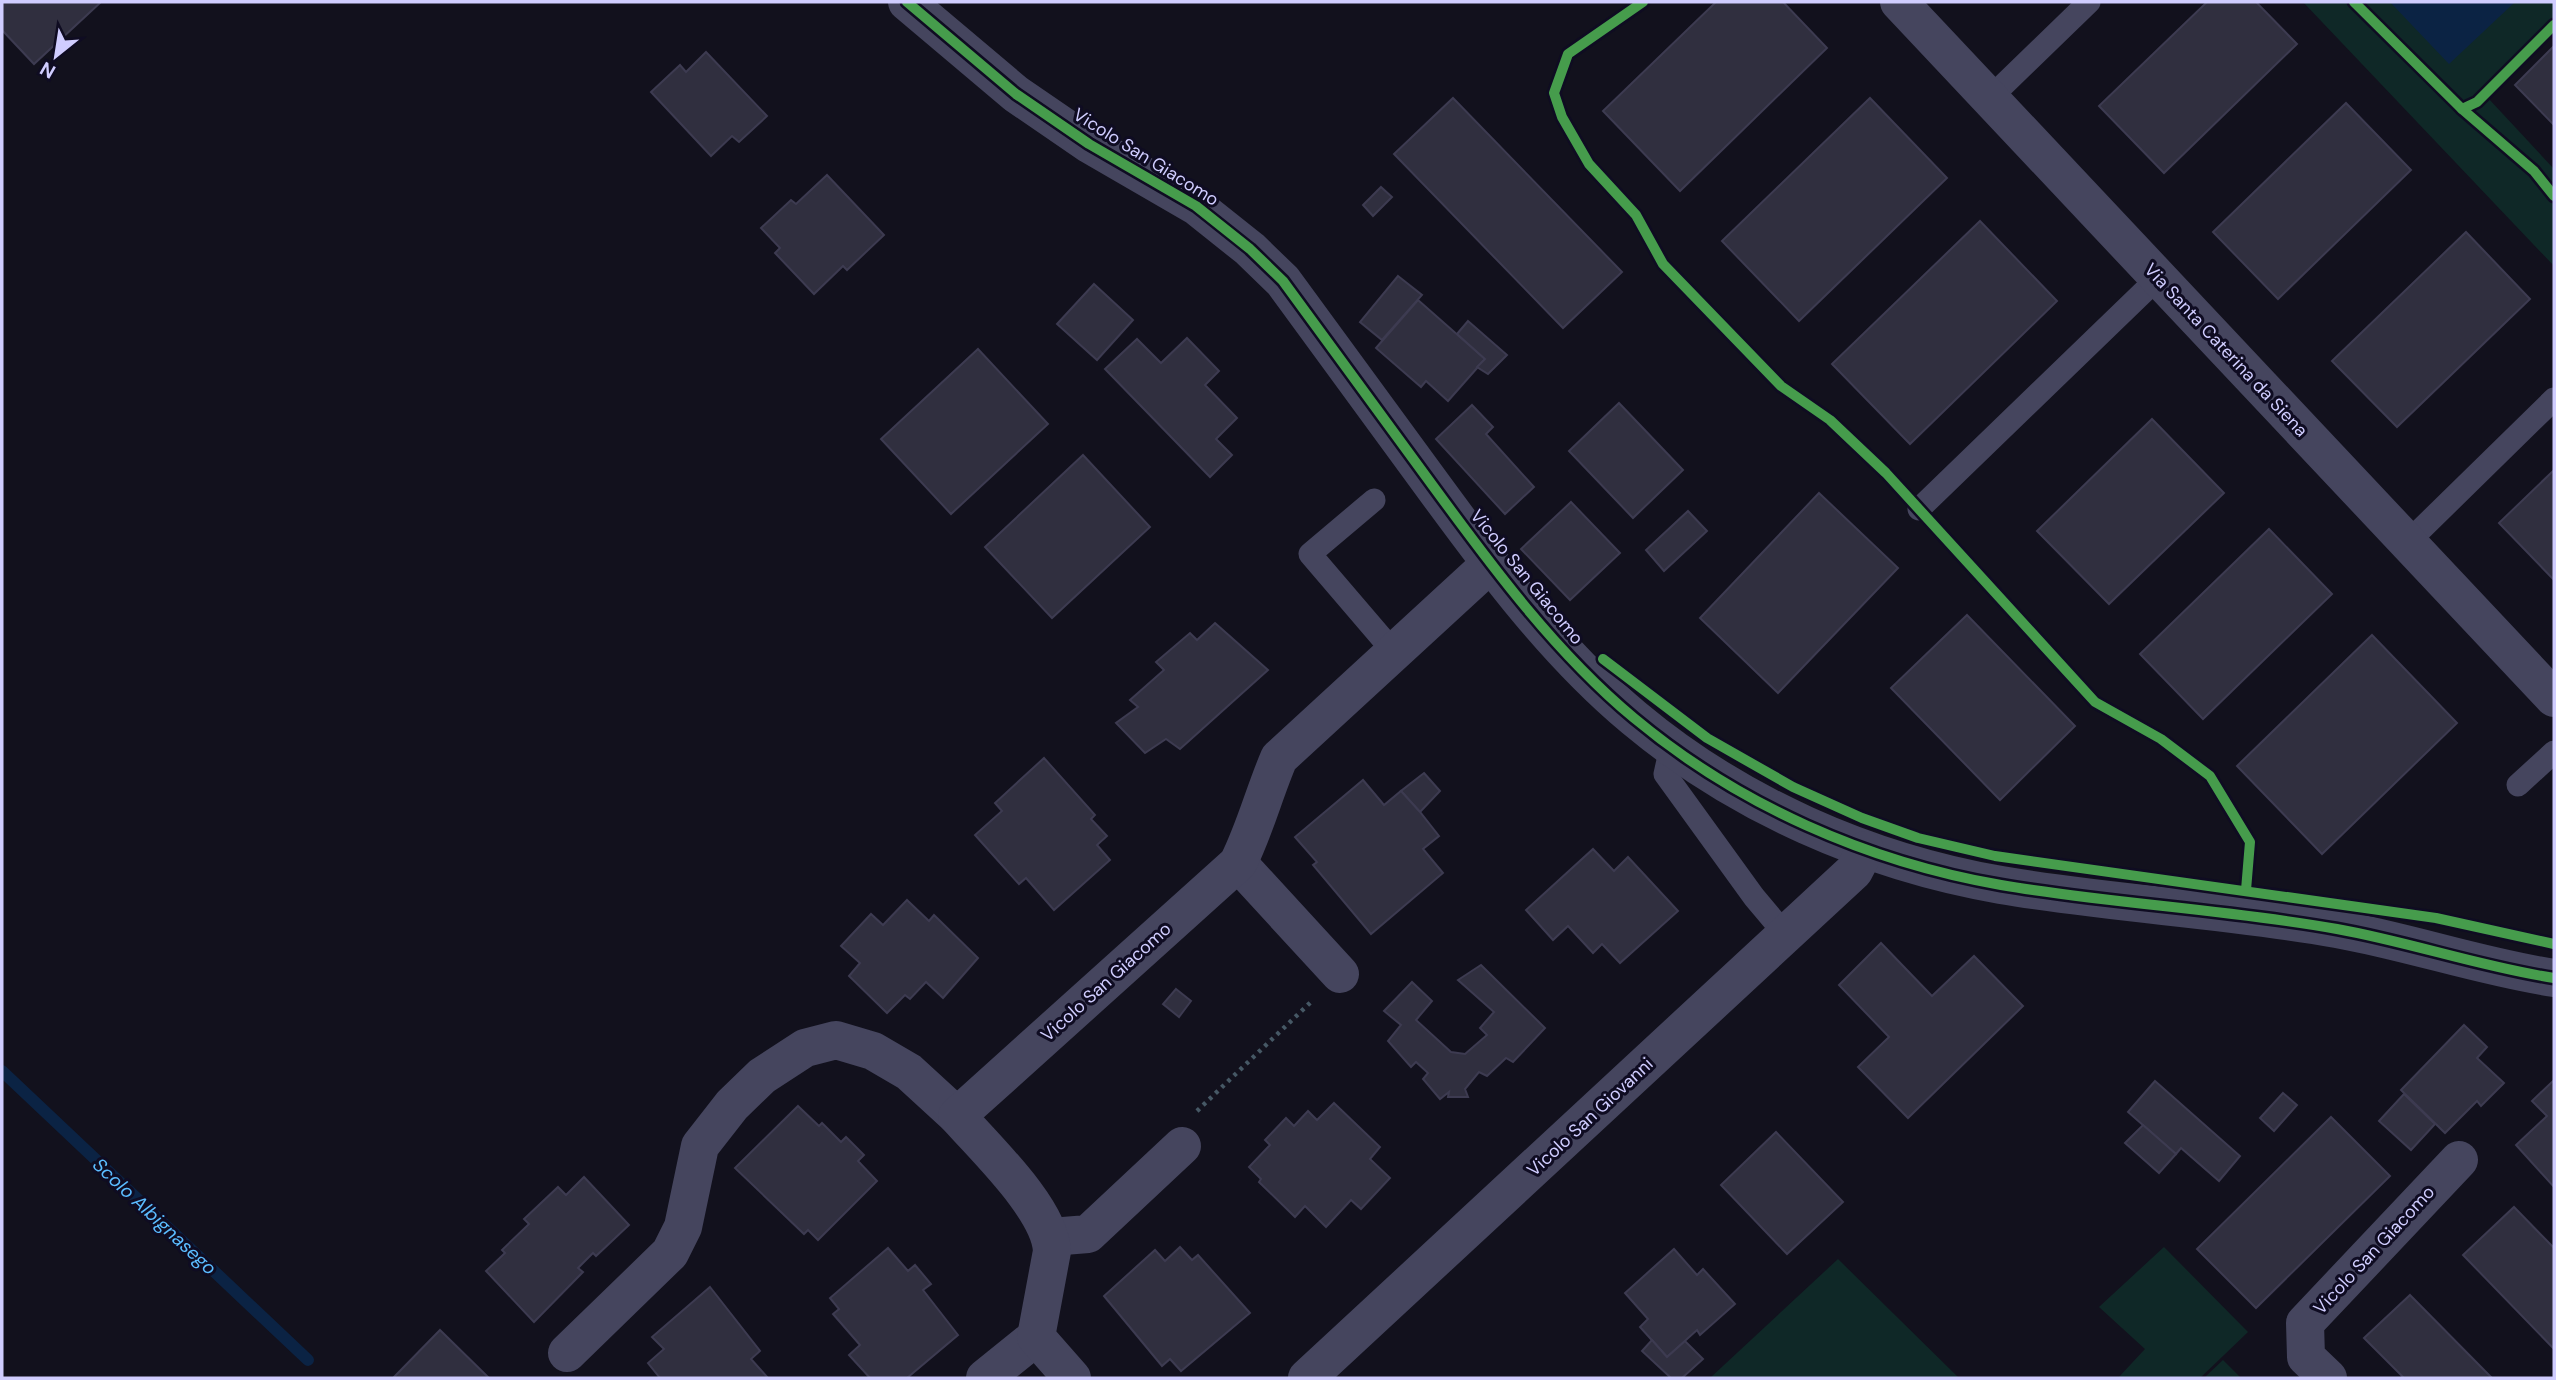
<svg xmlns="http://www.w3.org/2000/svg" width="2556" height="1380" font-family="'DM Sans',sans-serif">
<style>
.green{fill:#0f2827}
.water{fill:#0b2344}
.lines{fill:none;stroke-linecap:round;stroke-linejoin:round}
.stream{stroke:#0b2344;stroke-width:12}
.building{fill:#302f3f;stroke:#3d3b51;stroke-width:2}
.path{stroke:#465865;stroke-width:4.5;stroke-dasharray:3.5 5;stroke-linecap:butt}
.lane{stroke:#45455e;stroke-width:23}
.street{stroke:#45455e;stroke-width:38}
.cycleway-casing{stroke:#0f0c22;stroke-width:15}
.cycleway{stroke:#469c4c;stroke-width:10}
.labels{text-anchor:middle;stroke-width:6;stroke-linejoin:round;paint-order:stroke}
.street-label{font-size:18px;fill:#d0cdff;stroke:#0f0c22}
.water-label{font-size:19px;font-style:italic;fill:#5bbcff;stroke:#0f0c22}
</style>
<rect width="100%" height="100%" fill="#12111d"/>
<g class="green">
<polygon points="2303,2 2554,2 2554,28 2488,98 2554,169 2554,266"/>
<polygon points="2164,1247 2248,1332 2200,1378 2118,1378 2145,1349 2099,1307"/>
<polygon points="1838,1259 1959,1378 1710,1378"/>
<polygon points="2223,1360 2241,1378 2204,1378"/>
</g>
<polygon class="water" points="2390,2 2515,2 2449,64"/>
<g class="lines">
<polyline class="stream" points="2,1071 308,1360"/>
</g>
<g class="building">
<polygon points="2,2 101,2 34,64 2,30"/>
<polygon points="1716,2 1783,2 1827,48 1680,191 1603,111"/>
<polygon points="2207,2 2256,2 2297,44 2164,173 2099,106"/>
<polygon points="2554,46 2554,125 2515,85"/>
<polygon points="706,52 767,116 739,142 732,136 711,156 651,92 680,65 686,72"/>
<polygon points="1453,98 1622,272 1563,328 1394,154"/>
<polygon points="1870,98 1947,178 1799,321 1722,241"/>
<polygon points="2346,103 2411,170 2278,299 2213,232"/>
<polygon points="827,175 884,235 847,270 843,266 814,294 775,253 780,248 761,228 791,200 796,204"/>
<polygon points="1381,187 1392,197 1373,216 1363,205"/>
<polygon points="1980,221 2057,301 1910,444 1832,364"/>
<polygon points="2466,232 2530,299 2397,427 2332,361"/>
<polygon points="1398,276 1422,295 1382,340 1360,322"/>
<polygon points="1094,284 1133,320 1097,360 1057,324"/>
<polygon points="1418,300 1485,359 1448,401 1426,381 1421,387 1376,348"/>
<polygon points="1468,321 1507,355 1488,374 1477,367 1485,359 1457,334"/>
<polygon points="1187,338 1219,371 1205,385 1237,418 1216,439 1232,455 1210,477 1105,369 1137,339 1161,363"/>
<polygon points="978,349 1048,424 951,514 881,439"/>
<polygon points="1619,403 1683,470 1633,518 1569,451"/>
<polygon points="1472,405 1493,427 1486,434 1534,487 1505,514 1436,439"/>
<polygon points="2152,419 2224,493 2109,604 2037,531"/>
<polygon points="1083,455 1150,527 1052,618 985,547"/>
<polygon points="2554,470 2554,580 2499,523"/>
<polygon points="1819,493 1898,568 1778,693 1700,618"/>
<polygon points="1571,502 1620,553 1570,600 1521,549"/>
<polygon points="1688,511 1707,531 1664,571 1646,550"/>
<polygon points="2269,529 2332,594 2203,719 2140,654"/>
<polygon points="1967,615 2075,726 2000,800 1891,688"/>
<polygon points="1215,623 1268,670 1180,749 1166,739 1145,753 1116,723 1138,707 1130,700 1164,670 1156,662 1190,633 1197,640"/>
<polygon points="2372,635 2457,723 2322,854 2237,766"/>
<polygon points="1044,758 1095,815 1091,819 1107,836 1097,845 1110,860 1054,910 1026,878 1019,884 975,835 1002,811 995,803"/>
<polygon points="1424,773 1440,791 1420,812 1401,791"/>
<polygon points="1363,780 1384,805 1401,791 1420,812 1439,836 1423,849 1443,873 1371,934 1313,865 1317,862 1295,837"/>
<polygon points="1593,849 1614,871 1628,857 1678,911 1620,963 1602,944 1593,953 1568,926 1553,940 1526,910"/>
<polygon points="907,900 929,921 934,915 978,958 943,998 926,982 910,999 905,995 887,1013 849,976 860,963 841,946 871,914 883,925"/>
<polygon points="1881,943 1932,996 1974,956 2023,1006 1908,1118 1858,1067 1889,1037 1839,985"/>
<polygon points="1481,965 1545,1028 1513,1062 1506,1058 1487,1076 1479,1072 1465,1089 1468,1097 1448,1097 1449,1092 1440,1099 1423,1079 1428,1073 1416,1062 1411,1067 1388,1041 1401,1025 1384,1011 1412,982 1432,1001 1416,1020 1451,1052 1465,1054 1487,1035 1480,1028 1494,1012 1458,980"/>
<polygon points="1176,989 1191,1001 1179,1017 1163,1004"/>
<polygon points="2464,1025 2487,1047 2477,1058 2504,1083 2481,1106 2477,1101 2445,1133 2401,1090"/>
<polygon points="2554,1080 2554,1187 2516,1145 2547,1116 2532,1101"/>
<polygon points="2155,1081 2240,1156 2219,1181 2181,1148 2176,1154 2128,1112"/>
<polygon points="2283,1093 2297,1105 2274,1131 2260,1118"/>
<polygon points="2404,1094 2435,1124 2411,1150 2379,1121"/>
<polygon points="1334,1103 1380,1147 1370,1159 1390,1178 1361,1209 1351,1200 1326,1227 1305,1206 1295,1217 1259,1182 1261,1179 1249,1167 1270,1145 1265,1140 1286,1118 1294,1126 1308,1111 1317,1120"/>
<polygon points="798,1106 819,1126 822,1123 841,1142 846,1137 864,1155 858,1161 877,1181 818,1240 808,1230 804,1234 735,1168"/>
<polygon points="2331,1117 2390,1176 2256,1308 2197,1249"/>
<polygon points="2143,1125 2176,1154 2159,1173 2125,1143"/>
<polygon points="1776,1132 1843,1202 1787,1254 1721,1185"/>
<polygon points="584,1177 629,1225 596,1256 593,1253 578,1268 583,1272 534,1322 486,1271 505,1253 502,1250 529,1224 524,1219 558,1187 566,1195"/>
<polygon points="2514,1207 2554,1248 2554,1349 2463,1255"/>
<polygon points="1180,1247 1192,1260 1198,1255 1250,1313 1181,1371 1170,1359 1162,1366 1104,1296 1155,1250 1165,1261"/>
<polygon points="888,1248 908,1271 915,1265 931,1284 923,1290 958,1335 907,1378 870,1378 849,1355 860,1345 833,1314 839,1309 830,1298"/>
<polygon points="1674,1249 1697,1275 1703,1269 1735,1304 1700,1335 1697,1330 1667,1357 1640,1327 1648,1319 1625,1293"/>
<polygon points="710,1287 760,1351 751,1359 768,1378 660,1378 648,1363 664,1349 652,1337"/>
<polygon points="2410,1295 2492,1378 2404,1378 2364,1338"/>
<polygon points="440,1330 489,1378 393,1378"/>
<polygon points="1652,1340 1667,1357 1685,1341 1703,1359 1682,1378 1671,1378 1642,1351"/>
</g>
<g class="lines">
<polyline class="path" points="1197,1111 1312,1001"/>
<g class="lane">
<polyline points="1991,97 2089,2"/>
<polyline points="1374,500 1310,554 1393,651"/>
<polyline points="1919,509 2159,277"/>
<polyline points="2406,544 2554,399"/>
<polyline points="1671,747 1665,774 1754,897 1786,935"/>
<polyline points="2518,785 2554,752"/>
</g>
<g class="street">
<path d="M907,2L1016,94L1089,144L1196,206L1250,249L1283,281C1333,350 1383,418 1433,486C1493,568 1556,653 1634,718C1738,805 1868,862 2001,885C2112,904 2226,909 2337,929C2410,942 2481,967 2554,978"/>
<polyline points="1899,2 2554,698"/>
<polyline points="1238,863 1340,974"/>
<polyline points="1051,1237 1088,1234 1182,1146"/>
<polyline points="567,1353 670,1253 683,1227 700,1146 732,1105 762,1076 805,1048 836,1040 873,1051 909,1072 957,1116"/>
<polyline points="985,1378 1036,1337"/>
<path d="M1072,1378L1036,1337L1052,1251C1050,1209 985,1148 957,1116L1238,863C1255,829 1264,793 1279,758L1490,564"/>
<polyline points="1307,1378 1854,871 1865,850"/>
<polyline points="2328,1378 2306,1357 2305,1323 2459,1160"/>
</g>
<g class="cycleway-casing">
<g id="cycleway">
<path d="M907,2L1016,94L1089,144L1196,206L1250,249L1283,281C1333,350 1383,418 1433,486C1493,568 1556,653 1634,718C1738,805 1868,862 2001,885C2112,904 2226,909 2337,929C2410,942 2481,967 2554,978"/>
<polyline points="1643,2 1568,54 1554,93 1562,117 1589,164 1636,215 1663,264 1781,386 1830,420 1886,473 2095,702 2161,739 2210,776 2250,842 2246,890"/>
<polyline points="2354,2 2462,109 2477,102 2554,25"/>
<polyline points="2462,109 2534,171 2554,196"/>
<polyline points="1603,659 1707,738 1793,787 1862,818 1918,838 1995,856 2436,918 2554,944"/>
</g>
</g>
<use href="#cycleway" class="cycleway"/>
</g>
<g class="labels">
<g class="street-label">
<text transform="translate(1146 157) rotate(32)" y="6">Vicolo San Giacomo</text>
<text transform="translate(2226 350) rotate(47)" y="6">Via Santa Caterina da Siena</text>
<text transform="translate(1527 577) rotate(51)" y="6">Vicolo San Giacomo</text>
<text transform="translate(1106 982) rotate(-42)" y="6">Vicolo San Giacomo</text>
<text transform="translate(1590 1117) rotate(-43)" y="6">Vicolo San Giovanni</text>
<text transform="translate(2374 1250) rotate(-47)" y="6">Vicolo San Giacomo</text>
</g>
<g class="water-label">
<text transform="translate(155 1216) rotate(43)" y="7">Scolo Albignasego</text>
</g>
</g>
<rect width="2556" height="1380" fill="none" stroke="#d0cdff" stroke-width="7"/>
<g transform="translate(56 56) rotate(210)" stroke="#0f0c22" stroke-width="5" paint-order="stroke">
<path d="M0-5L12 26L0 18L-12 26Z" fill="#d0cdff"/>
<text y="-10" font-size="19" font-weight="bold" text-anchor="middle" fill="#d0cdff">N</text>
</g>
</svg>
